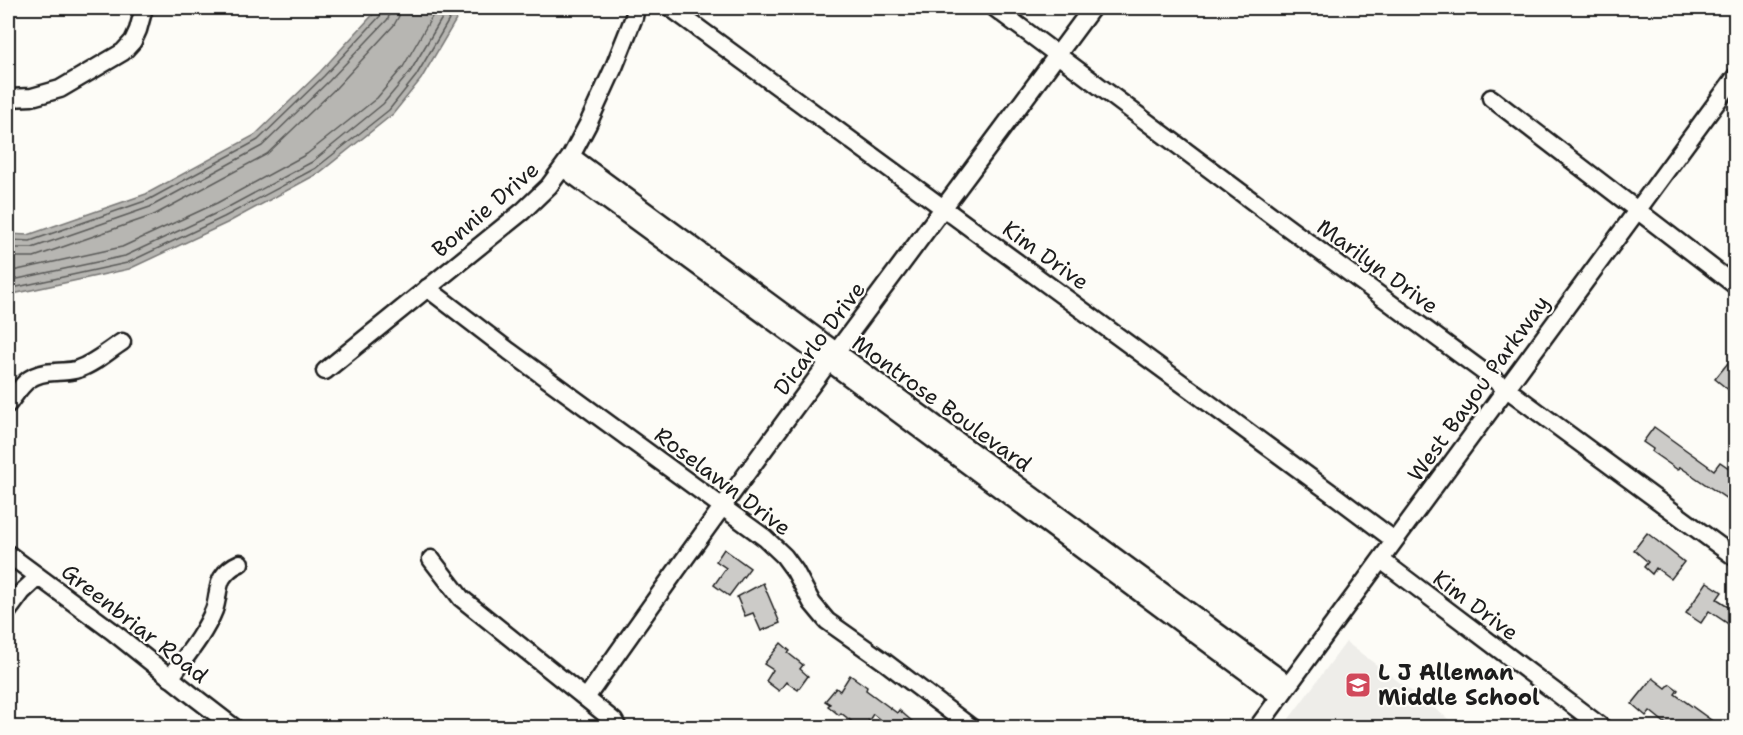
<svg xmlns="http://www.w3.org/2000/svg" width="1743" height="735" font-family="'Shantell Sans',sans-serif">
<style>
.built{fill:#eeede9}
.water{fill:#b7b6b2;stroke:#797876;stroke-width:1.5}
.lines{fill:none;stroke-linecap:round;stroke-linejoin:round}
.shore{stroke:#5a5a58;stroke-width:1.5}
.building{fill:#cccbc8;stroke:#1c1c1c;stroke-width:1.5}
.minor-casing{stroke:#1c1c1c;stroke-width:21}
.minor{stroke:#fdfcf7;stroke-width:16}
.labels{text-anchor:middle;stroke-width:4.5;stroke-linejoin:round;paint-order:stroke}
.street-label{font-size:22px;fill:#1c1c1c;stroke:#fdfcf7}
.poi-label{font-size:22px;font-weight:bold;fill:#1c1c1c;stroke:#fdfcf7;text-anchor:start}
</style>
<rect width="100%" height="100%" fill="#fdfcf7"/>
<filter id="ink" filterUnits="userSpaceOnUse"><feTurbulence type="fractalNoise" baseFrequency=".0167" numOctaves="2"/><feDisplacementMap in="SourceGraphic" scale="12" xChannelSelector="R" yChannelSelector="G"/><feConvolveMatrix kernelMatrix="1 2 1 2 8 2 1 2 1" color-interpolation-filters="sRGB"/></filter>
<g filter="url(#ink)">
<polygon class="built" points="1346,642 1459,727 1283,727"/>
<polygon class="water" points="379,8 463,8 421,79 393,114 319,173 227,223 129,269 8,295 8,234 28,235 146,194 255,135 320,72"/>
<g class="lines">
<g class="shore">
<polyline points="8,240 30,241 148,200 258,140 324,76 382,14 384,8"/>
<polyline points="8,248 32,248 150,207 262,146 329,81 388,19 391,8"/>
<polyline points="8,257 34,257 154,215 267,154 336,88 394,25 399,16 400,8"/>
<polyline points="8,272 122,247 217,203 307,154 377,98 403,67 437,8"/>
<polyline points="8,281 125,256 221,211 312,162 383,104 410,72 448,8"/>
<polyline points="8,289 127,263 224,217 316,168 389,110 416,76 456,8"/>
</g>
</g>
<g class="building">
<polygon points="1736,353 1736,396 1715,379"/>
<polygon points="1654,427 1714,470 1720,462 1736,473 1736,505 1680,467 1678,470 1652,452 1653,449 1643,442"/>
<polygon points="1647,533 1684,562 1671,579 1656,568 1652,574 1644,567 1648,562 1634,550"/>
<polygon points="724,549 750,568 729,596 714,585 726,568 716,561"/>
<polygon points="1707,582 1722,592 1717,599 1736,611 1736,629 1709,611 1701,623 1686,613"/>
<polygon points="763,583 780,623 761,631 753,613 745,616 737,597"/>
<polygon points="781,643 790,651 788,653 803,665 800,669 808,676 798,690 786,682 779,691 766,681 773,670 764,664"/>
<polygon points="850,675 867,687 866,690 897,713 899,710 920,728 890,728 873,714 864,728 860,728 841,713 839,715 828,706 830,704 825,701 836,688 840,691"/>
<polygon points="1653,678 1666,688 1670,684 1678,690 1675,694 1722,728 1671,728 1650,711 1646,716 1632,704"/>
</g>
<g class="lines">
<g class="minor-casing">
<g id="minor">
<polyline points="671,8 1338,498 1394,540"/>
<polyline points="995,8 1283,224 1736,558"/>
<polyline points="8,98 32,97 60,89 123,52 133,41 138,30 144,8"/>
<polyline points="1491,98 1736,286"/>
<polyline points="571,156 1288,684"/>
<polyline points="563,168 830,363 1280,697"/>
<polyline points="427,288 509,351 765,538 784,556 795,571 812,603 827,621 885,662 972,728"/>
<polyline points="325,371 523,211 549,186 571,156 588,124 614,67 634,17 636,8"/>
<path d="M8,404C23,384 28,373 55,372C63,371 71,372 78,369C94,364 108,351 122,342"/>
<polyline points="8,554 112,631 192,695 235,728"/>
<polyline points="431,559 461,598 614,721 618,728"/>
<polyline points="1381,560 1603,728"/>
<polyline points="8,611 22,592 38,577"/>
<path d="M170,678C186,656 204,635 214,610C218,600 217,587 222,578C227,570 233,566 240,563"/>
<path d="M586,698C749,464 923,237 1092,8"/>
<polyline points="1257,728 1736,76"/>
</g>
</g>
<use href="#minor" class="minor"/>
</g>
</g>
<defs>
<g id="school-square" transform="scale(1.35)"><rect x="-9" y="-9" width="18" height="18" rx="4" fill="#d1495b" stroke="#fdfcf7"/><path d="M0-5L7-2L0 1L-7-2ZM-4 1L0 2.5L4 1V4Q0 6-4 4Z" fill="#fff"/></g>
</defs>
<g fill-rule="evenodd">
<use href="#school-square" x="1358" y="685"/>
</g>
<g class="labels">
<g class="street-label">
<text transform="translate(485 209) rotate(-41)" y="8">Bonnie Drive</text>
<text transform="translate(1046 255) rotate(36)" y="8">Kim Drive</text>
<text transform="translate(1378 266) rotate(36)" y="8">Marilyn Drive</text>
<text transform="translate(819 338) rotate(-53)" y="8">Dicarlo Drive</text>
<text transform="translate(1478 388) rotate(-54)" y="8">West Bayou Parkway</text>
<text transform="translate(942 403) rotate(36)" y="8">Montrose Boulevard</text>
<text transform="translate(723 481) rotate(37)" y="8">Roselawn Drive</text>
<text transform="translate(1476 605) rotate(37)" y="8">Kim Drive</text>
<text transform="translate(135 623) rotate(38)" y="8">Greenbriar Road</text>
</g>
<g class="poi-label">
<text x="1378" y="680">L J Alleman<tspan x="1378" dy="25">Middle School</tspan></text>
</g>
</g>
<rect width="1743" height="735" fill="none" stroke="#fdfcf7" stroke-width="30"/>
<rect x="15" y="15" width="1713" height="705" fill="none" stroke="#1c1c1c" stroke-width="2" filter="url(#ink)"/>
</svg>
